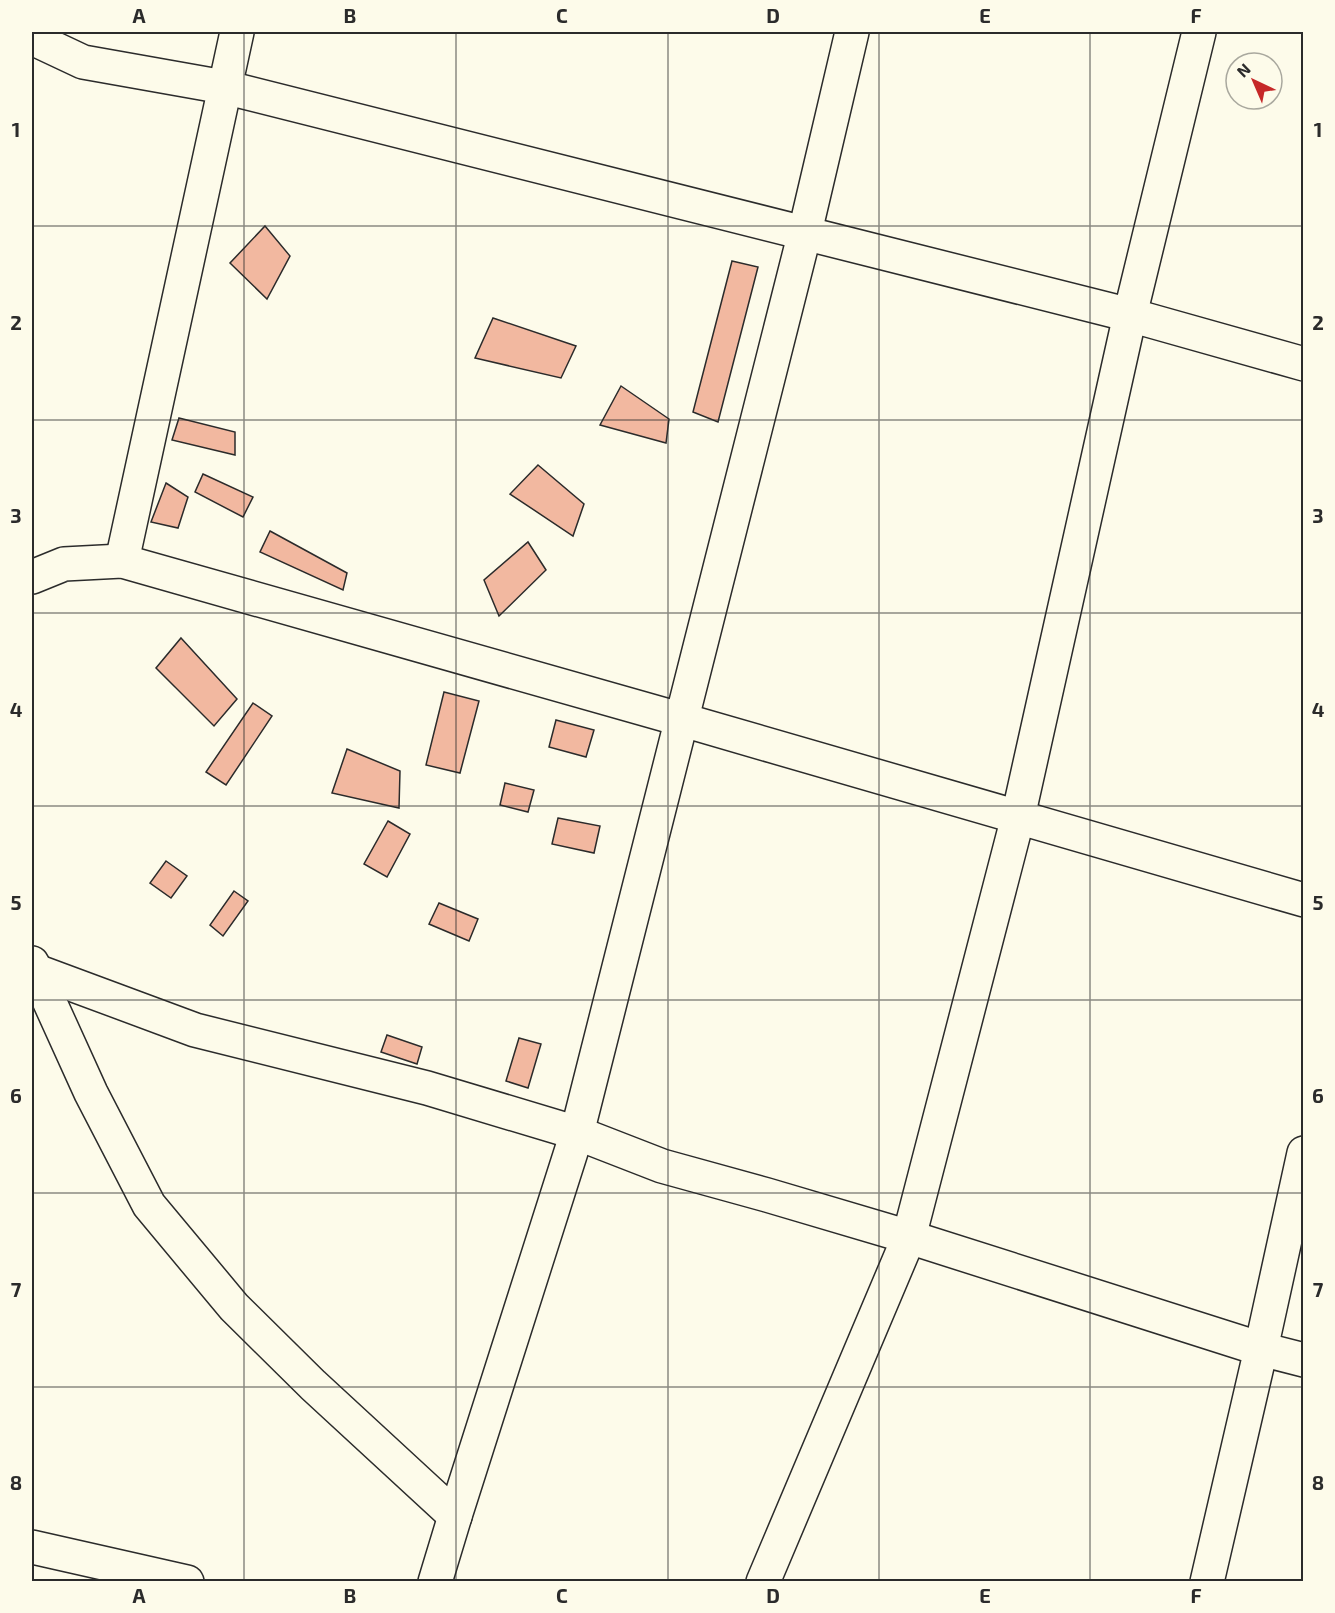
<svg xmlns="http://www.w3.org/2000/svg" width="1335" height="1613" font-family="'Exo 2',sans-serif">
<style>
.building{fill:#f2b8a0;stroke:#2b2b2b;stroke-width:1.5}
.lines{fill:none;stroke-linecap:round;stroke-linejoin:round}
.minor-casing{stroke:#2b2b2b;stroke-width:36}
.minor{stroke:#fdfbea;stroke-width:33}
.grid{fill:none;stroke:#2b2b2b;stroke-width:1.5;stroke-opacity:0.55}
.neatline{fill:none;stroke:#2b2b2b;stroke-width:2}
.grid-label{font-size:20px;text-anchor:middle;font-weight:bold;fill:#2b2b2b}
</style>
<rect width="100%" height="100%" fill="#fdfbea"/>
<g class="building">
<polygon points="265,226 290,256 267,299 230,263"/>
<polygon points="732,261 758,267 718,422 693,412"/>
<polygon points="493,318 576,346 561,378 475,358"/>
<polygon points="621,386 669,419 666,443 600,425"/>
<polygon points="179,418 235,432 235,455 172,440"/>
<polygon points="538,465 584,504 573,536 510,494"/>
<polygon points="203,474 253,497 243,517 195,492"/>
<polygon points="166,483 188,497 178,528 151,522"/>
<polygon points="270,531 347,573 343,590 260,552"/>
<polygon points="528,542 546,570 499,616 484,580"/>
<polygon points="181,638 237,699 214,726 156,668"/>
<polygon points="444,692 479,701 460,773 426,765"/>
<polygon points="253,703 272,716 226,785 206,772"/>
<polygon points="556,720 594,730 586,757 549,747"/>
<polygon points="347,749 400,771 399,808 332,793"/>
<polygon points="505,783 534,790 528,812 500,805"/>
<polygon points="558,818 600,826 594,853 552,844"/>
<polygon points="388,821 410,834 387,877 364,864"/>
<polygon points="166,861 187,876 171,898 150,883"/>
<polygon points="234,891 248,901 223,936 210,925"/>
<polygon points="439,903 478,919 469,941 429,924"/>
<polygon points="387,1035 422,1047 417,1064 381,1052"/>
<polygon points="519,1038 541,1044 528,1088 506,1081"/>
</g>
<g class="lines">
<g class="minor-casing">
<g id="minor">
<polyline points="32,38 83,62 224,87 1130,315 1304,364"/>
<polyline points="122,561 237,32"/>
<polyline points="32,577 64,564 122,561 683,720 1304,900"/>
<polyline points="32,963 91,1093 149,1205 234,1307 313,1385 455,1516 577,1133 805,232 852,32"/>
<polyline points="36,971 195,1030 427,1088 577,1133 662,1166 767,1195 909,1237 1261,1349 1207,1582"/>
<polyline points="1304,1153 1261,1349 1304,1360"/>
<polyline points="32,1547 187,1582"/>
<polyline points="435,1582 455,1516"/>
<polyline points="763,1582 909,1237 1018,817 1130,315 1199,32"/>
</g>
</g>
<use href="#minor" class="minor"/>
</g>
<path class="grid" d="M244,32V1582M456,32V1582M668,32V1582M879,32V1582M1090,32V1582M32,226H1304M32,420H1304M32,613H1304M32,806H1304M32,1000H1304M32,1193H1304M32,1387H1304"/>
<rect width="1335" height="1613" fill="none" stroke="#fdfbea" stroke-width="66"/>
<g transform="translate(1254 81) rotate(316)"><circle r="28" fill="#fdfbea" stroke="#a9a89e" stroke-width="1.5"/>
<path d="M0-4.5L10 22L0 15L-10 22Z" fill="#c62828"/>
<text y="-9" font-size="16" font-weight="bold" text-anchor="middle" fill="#2b2b2b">N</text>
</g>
<rect x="33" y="33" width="1269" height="1547" class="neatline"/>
<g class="grid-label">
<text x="139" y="23">A</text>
<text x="350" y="23">B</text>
<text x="562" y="23">C</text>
<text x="773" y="23">D</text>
<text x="985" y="23">E</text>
<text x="1196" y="23">F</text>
<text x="16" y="137">1</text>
<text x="1318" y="137">1</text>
<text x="16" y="330">2</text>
<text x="1318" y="330">2</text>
<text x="16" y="523">3</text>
<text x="1318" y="523">3</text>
<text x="16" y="717">4</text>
<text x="1318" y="717">4</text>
<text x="16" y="910">5</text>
<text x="1318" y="910">5</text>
<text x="16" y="1103">6</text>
<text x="1318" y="1103">6</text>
<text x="16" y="1297">7</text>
<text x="1318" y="1297">7</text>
<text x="16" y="1490">8</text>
<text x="1318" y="1490">8</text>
<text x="139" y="1603">A</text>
<text x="350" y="1603">B</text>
<text x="562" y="1603">C</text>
<text x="773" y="1603">D</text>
<text x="985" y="1603">E</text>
<text x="1196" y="1603">F</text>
</g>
</svg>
